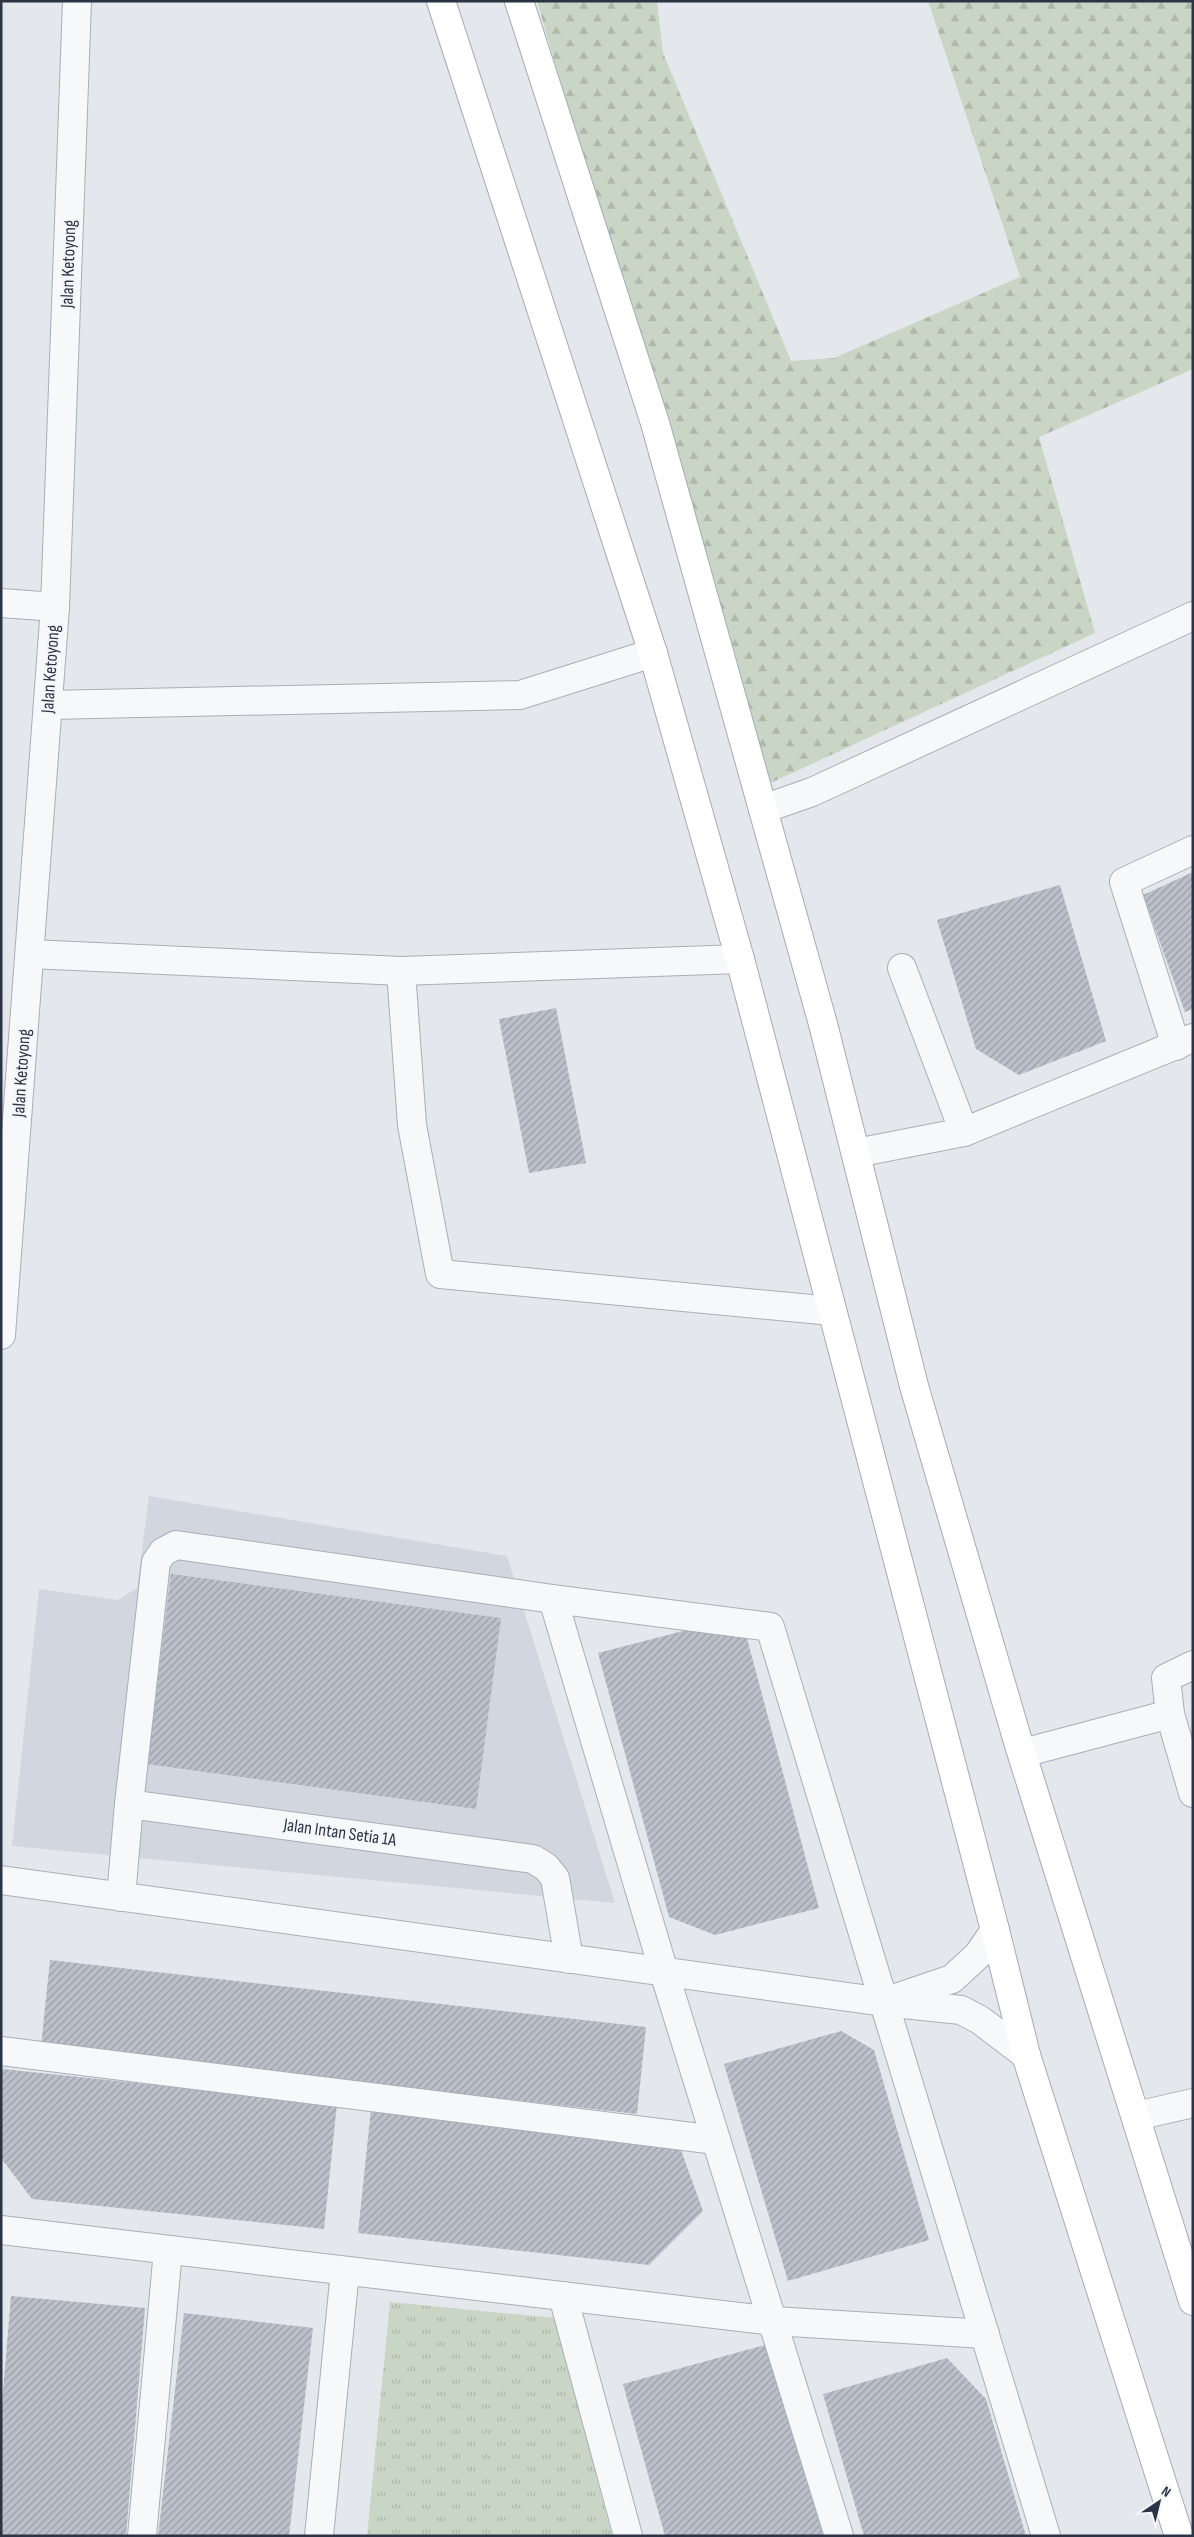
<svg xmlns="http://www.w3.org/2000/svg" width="1194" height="2537" font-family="'Sofia Sans Condensed',sans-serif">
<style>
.built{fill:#d2d6de}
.grass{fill:url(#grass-tufts)}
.forest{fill:url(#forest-firs)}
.building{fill:url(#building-hatch)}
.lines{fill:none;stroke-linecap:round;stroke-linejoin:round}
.minor-casing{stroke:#a9aeb7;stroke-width:30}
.major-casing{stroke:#a3abb8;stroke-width:30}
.minor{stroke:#f7f8fa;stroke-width:28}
.major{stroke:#fff;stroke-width:28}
.labels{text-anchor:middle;stroke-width:4;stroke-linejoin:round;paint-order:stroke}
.street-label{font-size:18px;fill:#2b3445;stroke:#f4f6f9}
</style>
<defs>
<pattern id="grass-tufts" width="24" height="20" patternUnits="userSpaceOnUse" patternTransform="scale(1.25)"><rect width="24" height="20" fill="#c9d6c5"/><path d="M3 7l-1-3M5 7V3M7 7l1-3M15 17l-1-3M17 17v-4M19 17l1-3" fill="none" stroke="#adb8ab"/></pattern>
<pattern id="forest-firs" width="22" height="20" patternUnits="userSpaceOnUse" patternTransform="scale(1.25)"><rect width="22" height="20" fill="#c9d6c5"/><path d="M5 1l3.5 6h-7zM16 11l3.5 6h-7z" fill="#adb8ab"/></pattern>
<pattern id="building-hatch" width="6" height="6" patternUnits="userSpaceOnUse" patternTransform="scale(1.25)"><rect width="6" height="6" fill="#bbc0ca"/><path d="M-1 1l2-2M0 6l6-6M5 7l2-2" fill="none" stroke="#989da6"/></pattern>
</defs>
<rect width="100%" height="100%" fill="#e4e7ec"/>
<polygon class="built" points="149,1496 507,1556 615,1903 12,1846 39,1589 118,1600 137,1588"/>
<polygon class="grass" points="390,2302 555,2318 612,2536 367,2536"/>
<polygon class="forest" points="537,1 657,1 663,53 791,361 834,358 1020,277 928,1 1193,1 1193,369 1039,437 1095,633 764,786"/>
<g class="building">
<polygon points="1193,872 1193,1009 1185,1012 1143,895"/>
<polygon points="1060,885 1106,1041 1019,1075 976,1049 937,920"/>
<polygon points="556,1008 586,1163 529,1173 499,1019"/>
<polygon points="171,1574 501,1618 476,1809 147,1764"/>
<polygon points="741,1616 819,1908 715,1935 669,1917 598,1653"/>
<polygon points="50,1960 646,2027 637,2114 41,2046"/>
<polygon points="841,2031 874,2050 929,2240 788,2281 724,2064"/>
<polygon points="2,2069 337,2104 324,2229 32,2199 1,2158"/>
<polygon points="371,2109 678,2142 703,2211 649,2265 358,2233"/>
<polygon points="11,2296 145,2308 126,2536 1,2536 1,2415"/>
<polygon points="184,2313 313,2328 289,2536 158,2536"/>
<polygon points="772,2343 827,2536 665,2536 623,2384"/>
<polygon points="947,2358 986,2399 1026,2536 864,2536 823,2394"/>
</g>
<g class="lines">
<g class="minor-casing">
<g id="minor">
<polyline points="1,603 55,607"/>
<polyline points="48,705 520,695 653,653"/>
<polyline points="763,809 812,792 1193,616"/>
<polyline points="30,954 401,971 740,959"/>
<polyline points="902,968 964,1132"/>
<polyline points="401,971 412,1125 440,1274 832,1311"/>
<polyline points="1176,1046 1124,882 1193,850"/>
<polyline points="856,1153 964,1132 1193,1038"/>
<polyline points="1,1335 55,607 77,1"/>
<polyline points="553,1599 664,1972 839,2536"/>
<polyline points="1193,1665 1166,1678 1170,1714 1193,1793"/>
<polyline points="1023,1753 1170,1714"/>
<polyline points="129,1804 156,1562 163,1552 176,1545 553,1599 770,1627 1046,2536"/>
<polyline points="1,1880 884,2002 961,2010 980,2020 1026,2055"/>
<polyline points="121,1897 129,1804 533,1859 546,1867 555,1878 569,1959"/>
<polyline points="893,1999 952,1979 978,1955 995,1930"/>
<polyline points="1,2051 716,2140"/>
<polyline points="1136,2116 1193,2103"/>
<polyline points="1,2230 774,2321 985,2334"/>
<polyline points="563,2296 628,2536"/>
<polyline points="142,2536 168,2250"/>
<polyline points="319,2536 345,2271"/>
</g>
</g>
<g class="major-casing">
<g id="major">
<polyline points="441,1 653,653 740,959 995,1930 1026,2055 1179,2536"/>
<polyline points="519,1 655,423 823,1024 914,1386 1019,1745 1193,2301"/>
</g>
</g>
<use href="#minor" class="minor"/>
<use href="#major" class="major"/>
</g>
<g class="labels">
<g class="street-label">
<text transform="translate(68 264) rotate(-88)" y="6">Jalan Ketoyong</text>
<text transform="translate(50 669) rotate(-86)" y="6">Jalan Ketoyong</text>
<text transform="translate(21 1073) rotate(-86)" y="6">Jalan Ketoyong</text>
<text transform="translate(340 1832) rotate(8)" y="6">Jalan Intan Setia 1A</text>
</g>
</g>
<rect width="1194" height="2537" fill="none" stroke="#2b3445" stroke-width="5"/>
<g transform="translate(1159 2502) rotate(35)" stroke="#f4f6f9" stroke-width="4" paint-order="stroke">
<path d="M0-4L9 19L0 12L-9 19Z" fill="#2b3445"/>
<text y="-8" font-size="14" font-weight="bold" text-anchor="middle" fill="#2b3445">N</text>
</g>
</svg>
